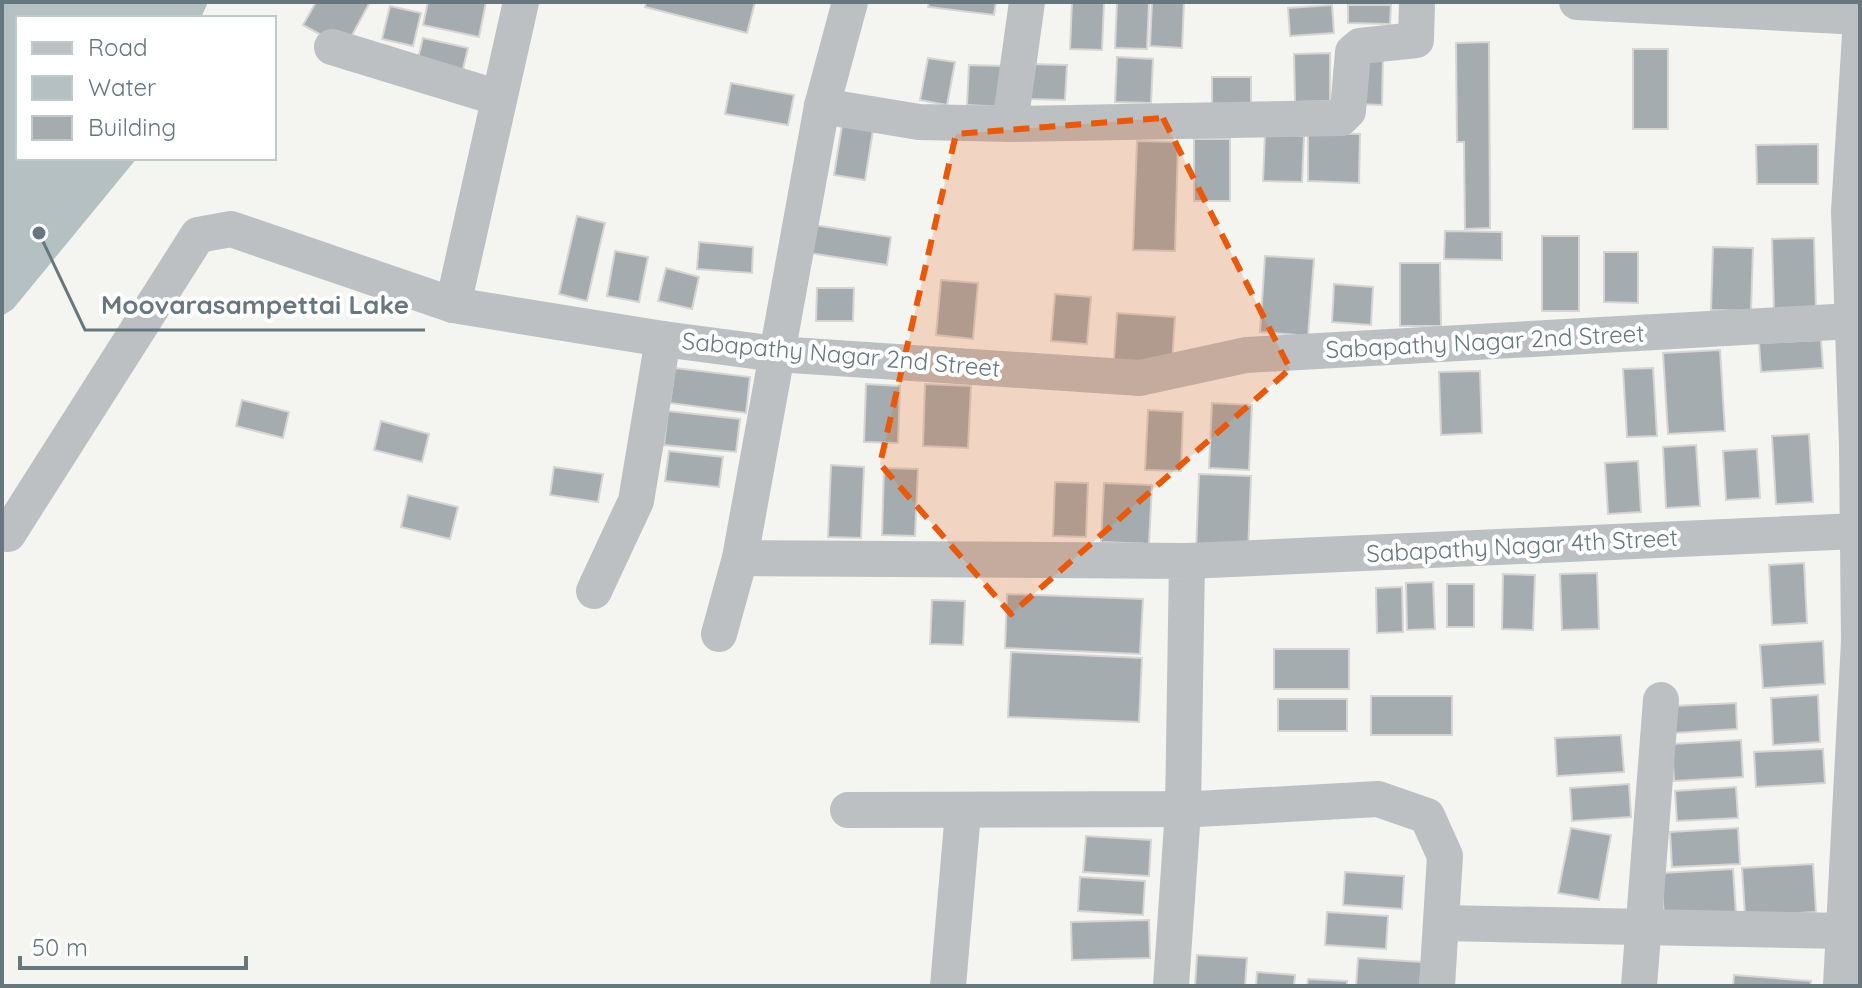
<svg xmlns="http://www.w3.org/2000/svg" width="1862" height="988" font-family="Quicksand,sans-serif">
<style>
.water{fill:#b4c0c2}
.building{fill:#a4acaf;stroke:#d6d5d4;stroke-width:2}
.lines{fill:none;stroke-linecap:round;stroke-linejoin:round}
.street{stroke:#bcc0c2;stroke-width:36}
.marked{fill:#e8590c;fill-opacity:0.2;stroke:#e8590c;stroke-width:6;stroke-dasharray:16 10;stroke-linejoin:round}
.labels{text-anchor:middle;stroke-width:8;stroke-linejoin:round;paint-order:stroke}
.street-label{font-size:24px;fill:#67777e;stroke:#fff}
.leader{fill:none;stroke:#67777e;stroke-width:3}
.callout-dot{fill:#67777e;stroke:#fff;stroke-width:3}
.callout-label{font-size:26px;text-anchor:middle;font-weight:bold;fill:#67777e;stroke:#fff;stroke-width:8;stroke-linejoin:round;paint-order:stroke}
</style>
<rect width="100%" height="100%" fill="#f4f4f1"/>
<polygon class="water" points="2,2 208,2 201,18 18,18 18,158 137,158 13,309 2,316"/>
<g class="building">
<polygon points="316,2 370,2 345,48 303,25"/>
<polygon points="428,2 486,2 479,37 423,25"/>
<polygon points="646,2 755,2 747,33 645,7"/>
<polygon points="929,2 996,2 994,15 928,7"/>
<polygon points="1072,2 1104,2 1102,50 1070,49"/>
<polygon points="1117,2 1149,2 1147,49 1115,48"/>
<polygon points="1152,2 1184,2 1182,48 1150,46"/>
<polygon points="1332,5 1334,33 1290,36 1288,8"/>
<polygon points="1348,5 1391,5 1390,24 1348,23"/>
<polygon points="390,6 421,13 413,46 382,39"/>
<polygon points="423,38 468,48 461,77 416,67"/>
<polygon points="1489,42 1490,228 1465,229 1464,142 1457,142 1456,43"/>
<rect x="1633" y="49" width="35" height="80"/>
<polygon points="1330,53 1330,101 1295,102 1294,54"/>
<polygon points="1359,55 1383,55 1382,105 1357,104"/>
<polygon points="1117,57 1153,59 1151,103 1115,102"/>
<polygon points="928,58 955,62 947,105 920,100"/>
<polygon points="1030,64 1067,65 1065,100 1029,99"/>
<polygon points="969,65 1004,66 1002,107 967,105"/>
<rect x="1212" y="77" width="39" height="31"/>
<polygon points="731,83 794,95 788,125 725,114"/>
<polygon points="843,119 874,124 865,180 834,175"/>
<polygon points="1308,133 1360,134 1359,183 1308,181"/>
<polygon points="1265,134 1304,136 1302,182 1263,181"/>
<rect x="1194" y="139" width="36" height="62"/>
<polygon points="1137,141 1178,142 1175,251 1133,250"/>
<polygon points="1818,144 1818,184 1757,184 1756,145"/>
<polygon points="577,216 605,223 587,301 559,294"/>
<polygon points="808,224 891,237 887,265 803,252"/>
<polygon points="1445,231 1502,232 1502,260 1444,259"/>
<rect x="1542" y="236" width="37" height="75"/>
<polygon points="1814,238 1816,311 1774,312 1772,239"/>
<polygon points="699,242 753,247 752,273 697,269"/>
<polygon points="1713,247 1753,248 1751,311 1711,310"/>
<polygon points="615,251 648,257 639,302 607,296"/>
<polygon points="1604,252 1638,252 1638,303 1604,302"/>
<polygon points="1265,256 1314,259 1308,336 1260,332"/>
<polygon points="1400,263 1440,263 1441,326 1400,326"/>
<polygon points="666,268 699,277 692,309 658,301"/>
<polygon points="941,280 978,283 973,339 936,335"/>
<polygon points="1334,284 1373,287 1371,325 1332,322"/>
<polygon points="817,288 854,288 853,321 816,321"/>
<polygon points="1055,294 1091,297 1087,344 1051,341"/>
<polygon points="1117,313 1175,317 1172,364 1114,360"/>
<polygon points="1821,340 1823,368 1761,372 1759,343"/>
<polygon points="1720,350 1725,431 1668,434 1663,353"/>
<polygon points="675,368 750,377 746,413 670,403"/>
<polygon points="1653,368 1657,436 1627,437 1623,369"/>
<polygon points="1480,371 1482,433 1441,435 1439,372"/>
<polygon points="866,384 900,386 898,443 864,442"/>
<polygon points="925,384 971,386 968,448 923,446"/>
<polygon points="242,400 289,412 283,438 236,426"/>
<polygon points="1212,403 1252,405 1249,470 1209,468"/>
<polygon points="1148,410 1183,412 1181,471 1145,470"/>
<polygon points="668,411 740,419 736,452 664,445"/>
<polygon points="381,421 429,434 422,462 374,450"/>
<polygon points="1809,434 1813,502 1776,504 1772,436"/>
<polygon points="1696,445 1700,506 1666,508 1663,447"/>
<polygon points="1757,449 1760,498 1726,500 1723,451"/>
<polygon points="669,451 723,457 719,487 665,481"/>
<polygon points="1638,461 1641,512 1608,514 1605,463"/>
<polygon points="831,465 864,467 861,538 828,537"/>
<polygon points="554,467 603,474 598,502 550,495"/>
<polygon points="884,468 918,469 915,536 882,535"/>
<polygon points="1199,474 1251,476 1248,554 1196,552"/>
<polygon points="1055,482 1088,483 1086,537 1053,536"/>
<polygon points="1104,483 1152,485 1149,544 1101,542"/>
<polygon points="408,495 458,507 450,539 401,527"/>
<polygon points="1804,563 1807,623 1772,625 1769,565"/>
<polygon points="1597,573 1599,629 1562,630 1560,574"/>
<polygon points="1503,574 1535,575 1533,630 1502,629"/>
<polygon points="1433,582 1435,629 1407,630 1406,583"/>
<rect x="1447" y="584" width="27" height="43"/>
<polygon points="1402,587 1403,632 1377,633 1376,588"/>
<polygon points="1007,594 1143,599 1140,654 1005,648"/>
<polygon points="932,600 965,601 963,645 930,644"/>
<polygon points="1823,641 1825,684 1763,688 1760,645"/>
<rect x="1274" y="649" width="75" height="40"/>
<polygon points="1011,652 1142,658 1139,722 1008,717"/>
<polygon points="1818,695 1820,742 1773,745 1771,698"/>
<rect x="1371" y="696" width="81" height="39"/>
<rect x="1278" y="699" width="69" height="32"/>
<polygon points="1736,703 1737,729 1675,733 1674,706"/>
<polygon points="1621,735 1624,772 1557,776 1555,738"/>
<polygon points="1741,740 1743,777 1674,781 1672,744"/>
<polygon points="1823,749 1825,783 1756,787 1754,752"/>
<polygon points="1629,784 1631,817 1572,821 1570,788"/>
<polygon points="1736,787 1738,818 1677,821 1675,791"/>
<polygon points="1571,828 1611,835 1599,900 1558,893"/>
<polygon points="1738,828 1740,864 1672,867 1670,832"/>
<polygon points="1086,836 1151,840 1149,876 1083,872"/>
<polygon points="1813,864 1816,912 1745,916 1742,868"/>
<polygon points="1733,869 1736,914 1664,918 1661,873"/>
<polygon points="1345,872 1404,876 1402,909 1343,905"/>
<polygon points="1080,877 1145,881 1143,915 1078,911"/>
<polygon points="1327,912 1388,916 1386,949 1325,945"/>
<polygon points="1149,920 1150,958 1072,960 1071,922"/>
<polygon points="1197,955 1247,958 1245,986 1195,986"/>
<polygon points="1358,958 1422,962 1420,986 1356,986"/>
<polygon points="1257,972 1295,975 1294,986 1256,986"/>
<polygon points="1734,975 1811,981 1810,986 1733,986"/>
<polygon points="1308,979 1347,981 1347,986 1307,986"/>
</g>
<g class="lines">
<g class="street">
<polyline points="1027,2 1010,124 1341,118 1348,111 1353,52 1360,46 1416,40 1417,2"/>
<polyline points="1577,2 1860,17"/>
<polyline points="332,47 499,98"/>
<polyline points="822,106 919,122 1010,124"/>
<polyline points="453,305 521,2"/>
<polyline points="8,534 198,235 231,229 453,305 663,339 776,354 1140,378 1246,355 1852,321"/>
<polyline points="740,558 1187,561 1183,810 1171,986"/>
<polyline points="1187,561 1858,531"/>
<polyline points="594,591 636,501 663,339"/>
<polyline points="719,634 740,558 822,106 850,2"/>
<polyline points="848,810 1197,809 1378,799 1427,816 1445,856 1437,986"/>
<polyline points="1442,923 1846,931"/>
<polyline points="948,986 963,812"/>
<polyline points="1639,986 1661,700"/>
<polyline points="1841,986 1859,641 1857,446 1849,211 1860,35"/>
</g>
</g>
<path class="marked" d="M1163,118L1290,369L1011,614L880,464L956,134Z"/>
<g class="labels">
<g class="street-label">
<text transform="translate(1485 342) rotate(-3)" y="8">Sabapathy Nagar 2nd Street</text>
<text transform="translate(841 355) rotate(5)" y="8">Sabapathy Nagar 2nd Street</text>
<text transform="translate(1522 546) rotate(-3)" y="8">Sabapathy Nagar 4th Street</text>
</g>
</g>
<path class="leader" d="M39 233L85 330H425"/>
<circle class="callout-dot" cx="39" cy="233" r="8"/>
<g class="callout-label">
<text x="255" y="314">Moovarasampettai Lake</text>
</g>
<rect width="1862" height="988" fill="none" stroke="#67777e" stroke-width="8"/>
<rect x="16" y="16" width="260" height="144" fill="#ffffff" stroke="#c2c9cb" stroke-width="2"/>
<rect x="32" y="42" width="40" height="12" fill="#bcc0c2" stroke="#c2c9cb" stroke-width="2"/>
<text x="88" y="56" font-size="24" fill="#67777e">Road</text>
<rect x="32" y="76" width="40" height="24" fill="#b4c0c2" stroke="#c2c9cb" stroke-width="2"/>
<text x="88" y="96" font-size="24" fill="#67777e">Water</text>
<rect x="32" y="116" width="40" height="24" fill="#a4acaf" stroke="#c2c9cb" stroke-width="2"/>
<text x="88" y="136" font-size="24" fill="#67777e">Building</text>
<path d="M20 956v12h226v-12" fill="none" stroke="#67777e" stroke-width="4"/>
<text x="32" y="956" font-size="24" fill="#67777e" stroke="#ffffff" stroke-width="6" paint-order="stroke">50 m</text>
</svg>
